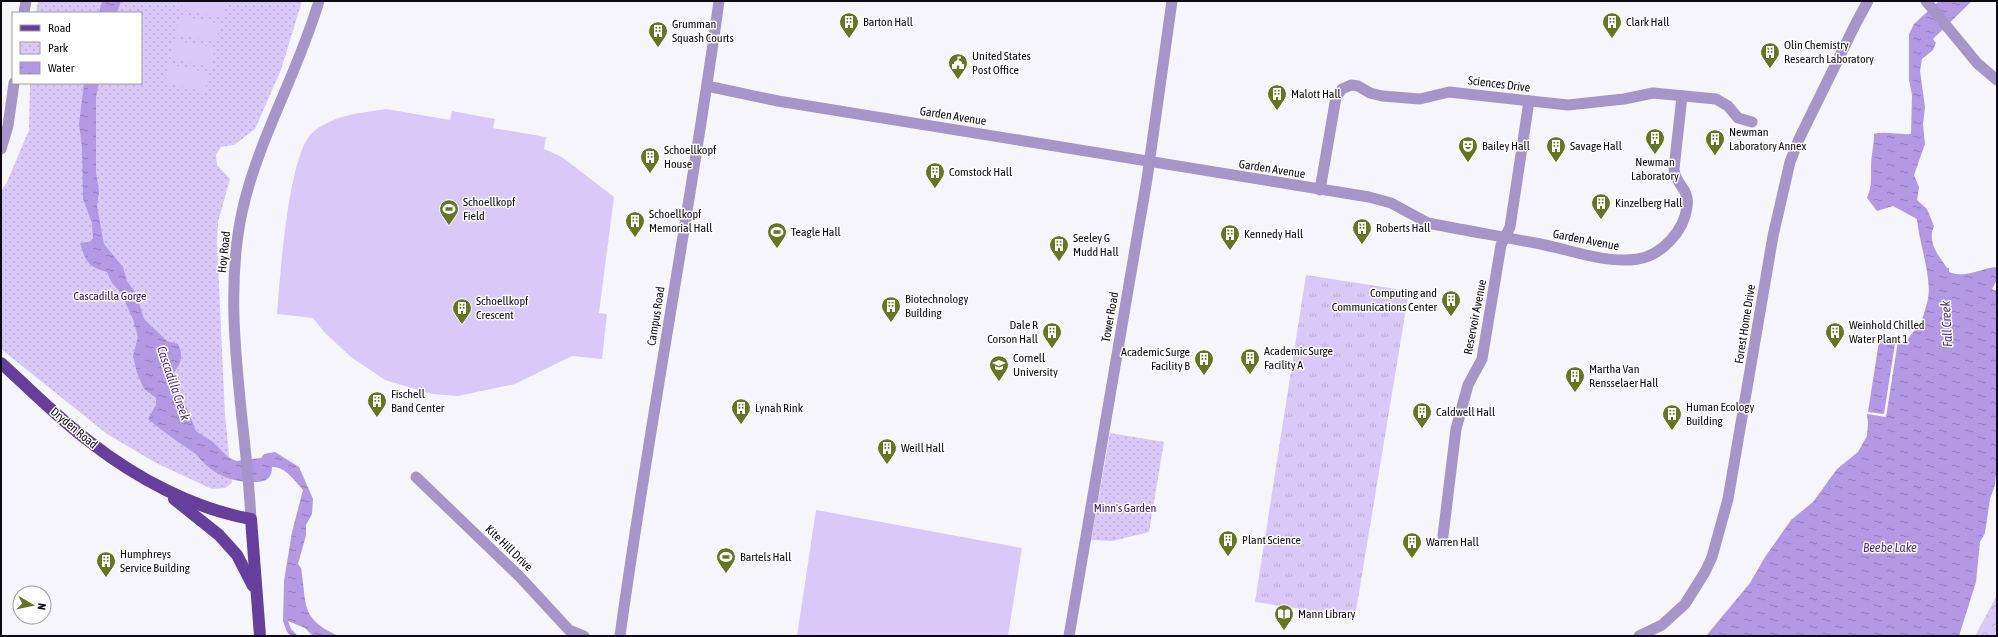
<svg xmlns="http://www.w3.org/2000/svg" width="1998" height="637" font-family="'Asap Condensed',sans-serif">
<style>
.grass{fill:url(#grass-tufts)}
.forest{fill:url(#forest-crowns)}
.park{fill:url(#park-dots)}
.pitch{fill:#d9c9f8}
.water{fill:url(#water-ripples)}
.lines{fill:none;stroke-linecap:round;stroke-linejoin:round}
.minor{stroke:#a695c9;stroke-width:11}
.major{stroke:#663f9c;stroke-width:12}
.labels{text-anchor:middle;stroke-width:3;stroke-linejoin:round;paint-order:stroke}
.poi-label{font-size:12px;fill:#0d0914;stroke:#fff;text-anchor:start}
.street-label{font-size:12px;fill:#0d0914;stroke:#fff}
.park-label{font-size:12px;fill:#3c106a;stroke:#fff}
.water-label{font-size:13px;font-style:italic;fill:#532d85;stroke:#fff}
</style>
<defs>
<pattern id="grass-tufts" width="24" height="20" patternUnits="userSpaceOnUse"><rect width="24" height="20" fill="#d9c9f8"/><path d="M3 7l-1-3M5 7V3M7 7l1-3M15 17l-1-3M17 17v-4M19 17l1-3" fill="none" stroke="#b9abd4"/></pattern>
<pattern id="forest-crowns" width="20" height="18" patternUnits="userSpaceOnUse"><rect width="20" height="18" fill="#d9c9f8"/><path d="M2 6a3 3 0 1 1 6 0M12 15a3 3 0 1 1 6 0" fill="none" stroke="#b9abd4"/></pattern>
<pattern id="park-dots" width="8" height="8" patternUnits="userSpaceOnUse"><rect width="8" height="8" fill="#d9c9f8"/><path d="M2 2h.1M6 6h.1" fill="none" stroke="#b9abd4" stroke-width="1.8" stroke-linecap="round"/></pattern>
<pattern id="water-ripples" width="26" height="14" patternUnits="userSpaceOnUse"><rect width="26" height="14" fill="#b398e4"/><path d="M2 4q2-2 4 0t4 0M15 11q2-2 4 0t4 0" fill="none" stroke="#907ab8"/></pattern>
</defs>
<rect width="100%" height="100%" fill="#f7f5fc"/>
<polygon class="grass" points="1306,275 1409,291 1355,617 1255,602"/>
<polygon class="forest" points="1997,596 1997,636 1975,636 1996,597"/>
<g class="park">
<polygon points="38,1 302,1 281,70 255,129 234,145 221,147 216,155 217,165 230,179 218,222 217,242 225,415 232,483 225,488 212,489 156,463 107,434 1,349 1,191 7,182 29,130 30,83 141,83 141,13 36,13"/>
<polygon points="1110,433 1164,442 1149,532 1113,541 1091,540"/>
</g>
<g class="pitch">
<polygon points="183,1 226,1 222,18 181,9"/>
<polygon points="180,15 220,24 216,42 176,34"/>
<polygon points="174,40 215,48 211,67 170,58"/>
<polygon points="169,64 209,73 205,91 165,83"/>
<path d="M386,109L450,120L452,111L495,119L493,128L546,137L544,149L562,157L614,197L599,313L607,314L602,359L572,356L515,384L458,396L432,394L385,380L351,357L324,332L313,318L277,314C280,278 288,155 312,133C332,115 361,113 386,109Z"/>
<polygon points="816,510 1022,548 1008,636 797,636"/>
</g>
<g class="water">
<polygon points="102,1 121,1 117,13 99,13"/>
<path d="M1939,1H1972L1933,39L1936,43L1933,50L1922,59L1920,71L1925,107L1923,124L1925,144L1914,175L1919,187L1917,200L1927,209L1934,226C1927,242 1938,255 1947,268H1949V272C1966,279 1980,268 1997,267V280L1992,289L1996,291L1997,289V463L1995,485L1990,499L1985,533L1980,542L1976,582L1959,636H1706L1750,583L1765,557L1791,520L1813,502L1837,469L1858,452L1867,436L1868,423L1867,414L1886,417L1898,341L1907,342C1909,334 1917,330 1921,322C1924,315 1926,306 1928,299C1932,278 1919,242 1917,219L1893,206L1877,211L1867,198C1872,186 1871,179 1871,166C1871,156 1874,145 1874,134C1887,131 1898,135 1911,134L1912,95L1909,80V34L1914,24Z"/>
<path d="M84,83H99L96,97V173L99,191L97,206L104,244L123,267L127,281L136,293L144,319L167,341L178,344C184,356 181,363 173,374L176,388L186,406L196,431L213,442L228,457L236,461L261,458L264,454L275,452L299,467L313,499L312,514L306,525V535L298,564L301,568C307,605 300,619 339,636H313L305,628L288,621L291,629L298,636H291L287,632L283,621L284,581L292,532L303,490C295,481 285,466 272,467C272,478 267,481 257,482C237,483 221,478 206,465C201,461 198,455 193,452C177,441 162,431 148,419L156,405V398L144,389L137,373L133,356L138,337L133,319L121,293L112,283L107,272C87,266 86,262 80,243L90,242L93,238L92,223L83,199L82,147L79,124Z"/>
<polygon points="1880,335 1896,337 1884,414 1868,412"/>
</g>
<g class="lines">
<g class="minor">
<polyline points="1926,1 1977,63 1997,80"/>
<polyline points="24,13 26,1"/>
<path d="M707,86L778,101L1369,197L1391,203L1428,223L1438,225C1474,232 1510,238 1545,245C1574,251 1608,264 1638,259C1662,255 1684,231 1687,207C1690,188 1675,185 1674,169L1682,96"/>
<polyline points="1,149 8,126 14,83"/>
<polyline points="1320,190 1336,97 1342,89 1351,85 1358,86 1370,93 1382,96 1420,99 1449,92 1568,105 1624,99 1653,93 1716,99 1728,106 1738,118 1752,122"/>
<polyline points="416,477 520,577 569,630 584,636"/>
<path d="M251,519C246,418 221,311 242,212C258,139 298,73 319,1"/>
<polyline points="1443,536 1456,429 1468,385 1482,359 1501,245 1510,227 1529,101"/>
<path d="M620,636C649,424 690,213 719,1"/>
<polyline points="1069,636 1147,179 1172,1"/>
<polyline points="1639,636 1662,625 1685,604 1705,572 1712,557 1728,499 1773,236 1790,162 1799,139 1856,23 1868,1"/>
</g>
<g class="major">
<path d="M1,363C30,389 58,418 90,442C136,478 194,509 251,519L260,636"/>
<polyline points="174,499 219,535 237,555 253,586"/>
</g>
</g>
<defs>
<g id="building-pin" transform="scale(1)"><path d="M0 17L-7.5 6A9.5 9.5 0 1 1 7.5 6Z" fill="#657623" stroke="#fff"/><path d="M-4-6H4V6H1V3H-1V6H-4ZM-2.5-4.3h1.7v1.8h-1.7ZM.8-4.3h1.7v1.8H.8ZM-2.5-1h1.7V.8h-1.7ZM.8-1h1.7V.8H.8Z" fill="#fff"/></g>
<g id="civic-pin" transform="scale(1)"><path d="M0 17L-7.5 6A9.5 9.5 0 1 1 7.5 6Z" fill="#657623" stroke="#fff"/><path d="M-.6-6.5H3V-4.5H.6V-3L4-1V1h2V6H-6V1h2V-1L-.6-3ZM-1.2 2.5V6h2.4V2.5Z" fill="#fff"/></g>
<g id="theatre-pin" transform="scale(1)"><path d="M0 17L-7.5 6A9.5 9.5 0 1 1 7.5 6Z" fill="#657623" stroke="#fff"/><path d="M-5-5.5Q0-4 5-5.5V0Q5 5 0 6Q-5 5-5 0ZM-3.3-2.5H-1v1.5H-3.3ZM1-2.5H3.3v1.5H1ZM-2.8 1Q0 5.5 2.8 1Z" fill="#fff"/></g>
<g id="stadium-pin" transform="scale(1)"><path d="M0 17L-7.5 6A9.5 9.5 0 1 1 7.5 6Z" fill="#657623" stroke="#fff"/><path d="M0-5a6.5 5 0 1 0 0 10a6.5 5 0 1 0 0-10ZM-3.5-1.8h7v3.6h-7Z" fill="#fff"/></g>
<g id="university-pin" transform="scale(1)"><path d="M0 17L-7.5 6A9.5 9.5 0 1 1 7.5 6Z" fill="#657623" stroke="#fff"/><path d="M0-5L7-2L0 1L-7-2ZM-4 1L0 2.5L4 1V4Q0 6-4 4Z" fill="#fff"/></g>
<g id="library-pin" transform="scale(1)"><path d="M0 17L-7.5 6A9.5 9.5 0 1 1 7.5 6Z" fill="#657623" stroke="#fff"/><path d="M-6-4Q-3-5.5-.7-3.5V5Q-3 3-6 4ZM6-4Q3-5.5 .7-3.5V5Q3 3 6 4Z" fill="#fff"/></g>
</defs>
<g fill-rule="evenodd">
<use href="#building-pin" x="849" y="22"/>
<use href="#building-pin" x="1612" y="22"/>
<use href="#building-pin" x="658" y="31"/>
<use href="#building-pin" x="1770" y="52"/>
<use href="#civic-pin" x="958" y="63"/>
<use href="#building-pin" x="1277" y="94"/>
<use href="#building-pin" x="1655" y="138"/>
<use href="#building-pin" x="1715" y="139"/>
<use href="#theatre-pin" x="1468" y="146"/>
<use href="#building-pin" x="1556" y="146"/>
<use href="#building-pin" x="650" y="157"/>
<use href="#building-pin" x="935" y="172"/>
<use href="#building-pin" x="1601" y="203"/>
<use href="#stadium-pin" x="449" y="209"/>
<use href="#building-pin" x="635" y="221"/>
<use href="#building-pin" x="1362" y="228"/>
<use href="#stadium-pin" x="777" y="232"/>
<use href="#building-pin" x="1230" y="234"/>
<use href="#building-pin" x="1059" y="245"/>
<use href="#building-pin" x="1451" y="300"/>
<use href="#building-pin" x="891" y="306"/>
<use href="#building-pin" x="462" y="308"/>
<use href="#building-pin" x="1052" y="332"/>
<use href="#building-pin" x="1835" y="332"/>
<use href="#building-pin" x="1250" y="358"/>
<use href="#building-pin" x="1204" y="359"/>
<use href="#university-pin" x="999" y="365"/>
<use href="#building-pin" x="1575" y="376"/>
<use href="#building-pin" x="377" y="401"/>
<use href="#building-pin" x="741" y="408"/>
<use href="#building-pin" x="1422" y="412"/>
<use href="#building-pin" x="1672" y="414"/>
<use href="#building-pin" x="887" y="448"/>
<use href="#building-pin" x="1228" y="540"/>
<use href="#building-pin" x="1412" y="542"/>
<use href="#stadium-pin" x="726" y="557"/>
<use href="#building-pin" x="106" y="561"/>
<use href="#library-pin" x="1284" y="614"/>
</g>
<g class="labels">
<g class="poi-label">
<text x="863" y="26">Barton Hall</text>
<text x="1626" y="26">Clark Hall</text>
<text x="672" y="28">Grumman<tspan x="672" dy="14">Squash Courts</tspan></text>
<text x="1784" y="49">Olin Chemistry<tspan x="1784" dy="14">Research Laboratory</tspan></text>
<text x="972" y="60">United States<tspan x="972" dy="14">Post Office</tspan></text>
<text x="1291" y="98">Malott Hall</text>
<text x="1729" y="136">Newman<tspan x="1729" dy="14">Laboratory Annex</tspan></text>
<text x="1482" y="150">Bailey Hall</text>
<text x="1570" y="150">Savage Hall</text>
<text x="664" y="154">Schoellkopf<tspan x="664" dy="14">House</tspan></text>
<text x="1655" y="166" text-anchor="middle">Newman<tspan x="1655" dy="14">Laboratory</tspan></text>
<text x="949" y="176">Comstock Hall</text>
<text x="463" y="206">Schoellkopf<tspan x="463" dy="14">Field</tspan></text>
<text x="1615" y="207">Kinzelberg Hall</text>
<text x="649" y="218">Schoellkopf<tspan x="649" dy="14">Memorial Hall</tspan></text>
<text x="1376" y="232">Roberts Hall</text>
<text x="791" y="236">Teagle Hall</text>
<text x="1244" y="238">Kennedy Hall</text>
<text x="1073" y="242">Seeley G<tspan x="1073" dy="14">Mudd Hall</tspan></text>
<text x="1437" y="297" text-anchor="end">Computing and<tspan x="1437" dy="14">Communications Center</tspan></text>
<text x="905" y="303">Biotechnology<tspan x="905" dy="14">Building</tspan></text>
<text x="476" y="305">Schoellkopf<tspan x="476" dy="14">Crescent</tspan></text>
<text x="1038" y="329" text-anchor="end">Dale R<tspan x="1038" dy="14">Corson Hall</tspan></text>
<text x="1849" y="329">Weinhold Chilled<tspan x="1849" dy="14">Water Plant 1</tspan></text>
<text x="1264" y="355">Academic Surge<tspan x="1264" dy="14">Facility A</tspan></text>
<text x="1190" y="356" text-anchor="end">Academic Surge<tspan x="1190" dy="14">Facility B</tspan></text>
<text x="1013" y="362">Cornell<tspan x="1013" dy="14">University</tspan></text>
<text x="1589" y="373">Martha Van<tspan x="1589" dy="14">Rensselaer Hall</tspan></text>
<text x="391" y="398">Fischell<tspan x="391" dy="14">Band Center</tspan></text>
<text x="1686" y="411">Human Ecology<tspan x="1686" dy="14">Building</tspan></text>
<text x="755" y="412">Lynah Rink</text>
<text x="1436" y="416">Caldwell Hall</text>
<text x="901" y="452">Weill Hall</text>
<text x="1242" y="544">Plant Science</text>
<text x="1426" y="546">Warren Hall</text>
<text x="120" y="558">Humphreys<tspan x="120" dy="14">Service Building</tspan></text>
<text x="740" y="561">Bartels Hall</text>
<text x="1298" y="618">Mann Library</text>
</g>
<g class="street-label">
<text transform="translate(1499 84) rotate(7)" y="4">Sciences Drive</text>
<text transform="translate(953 116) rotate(9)" y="4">Garden Avenue</text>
<text transform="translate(1272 169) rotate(9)" y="4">Garden Avenue</text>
<text transform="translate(1586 240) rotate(11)" y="4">Garden Avenue</text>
<text transform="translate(224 252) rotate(-84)" y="4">Hoy Road</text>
<text transform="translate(656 316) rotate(-81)" y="4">Campus Road</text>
<text transform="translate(1110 317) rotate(-80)" y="4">Tower Road</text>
<text transform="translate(1475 317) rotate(-79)" y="4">Reservoir Avenue</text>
<text transform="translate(1745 324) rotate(-81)" y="4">Forest Home Drive</text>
<text transform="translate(74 428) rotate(40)" y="4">Dryden Road</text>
<text transform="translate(509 548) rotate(44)" y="4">Kite Hill Drive</text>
</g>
<g class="park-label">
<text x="110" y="300">Cascadilla Gorge</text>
<text x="1125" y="512">Minn's Garden</text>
</g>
<g class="water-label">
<text transform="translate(1946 324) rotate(-93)" y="5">Fall Creek</text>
<text transform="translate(174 383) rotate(71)" y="5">Cascadilla Creek</text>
<text x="1890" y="552">Beebe Lake</text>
</g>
</g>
<rect width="1998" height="637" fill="none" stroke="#0d0914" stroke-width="4"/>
<rect x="12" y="12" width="130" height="72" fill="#ffffff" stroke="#9e9da1"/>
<rect x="20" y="25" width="20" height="6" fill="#663f9c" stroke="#9e9da1"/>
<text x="48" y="32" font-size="12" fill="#0d0914">Road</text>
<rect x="20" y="42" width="20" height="12" fill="url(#park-dots)" stroke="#9e9da1"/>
<text x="48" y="52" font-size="12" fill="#0d0914">Park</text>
<rect x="20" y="62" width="20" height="12" fill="url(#water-ripples)" stroke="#9e9da1"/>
<text x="48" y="72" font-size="12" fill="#0d0914">Water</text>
<g transform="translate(32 605) rotate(99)"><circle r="19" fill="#ffffff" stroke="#9e9da1"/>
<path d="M0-3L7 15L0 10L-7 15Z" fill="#657623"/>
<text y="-6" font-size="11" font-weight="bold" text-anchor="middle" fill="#0d0914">N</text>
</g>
</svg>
